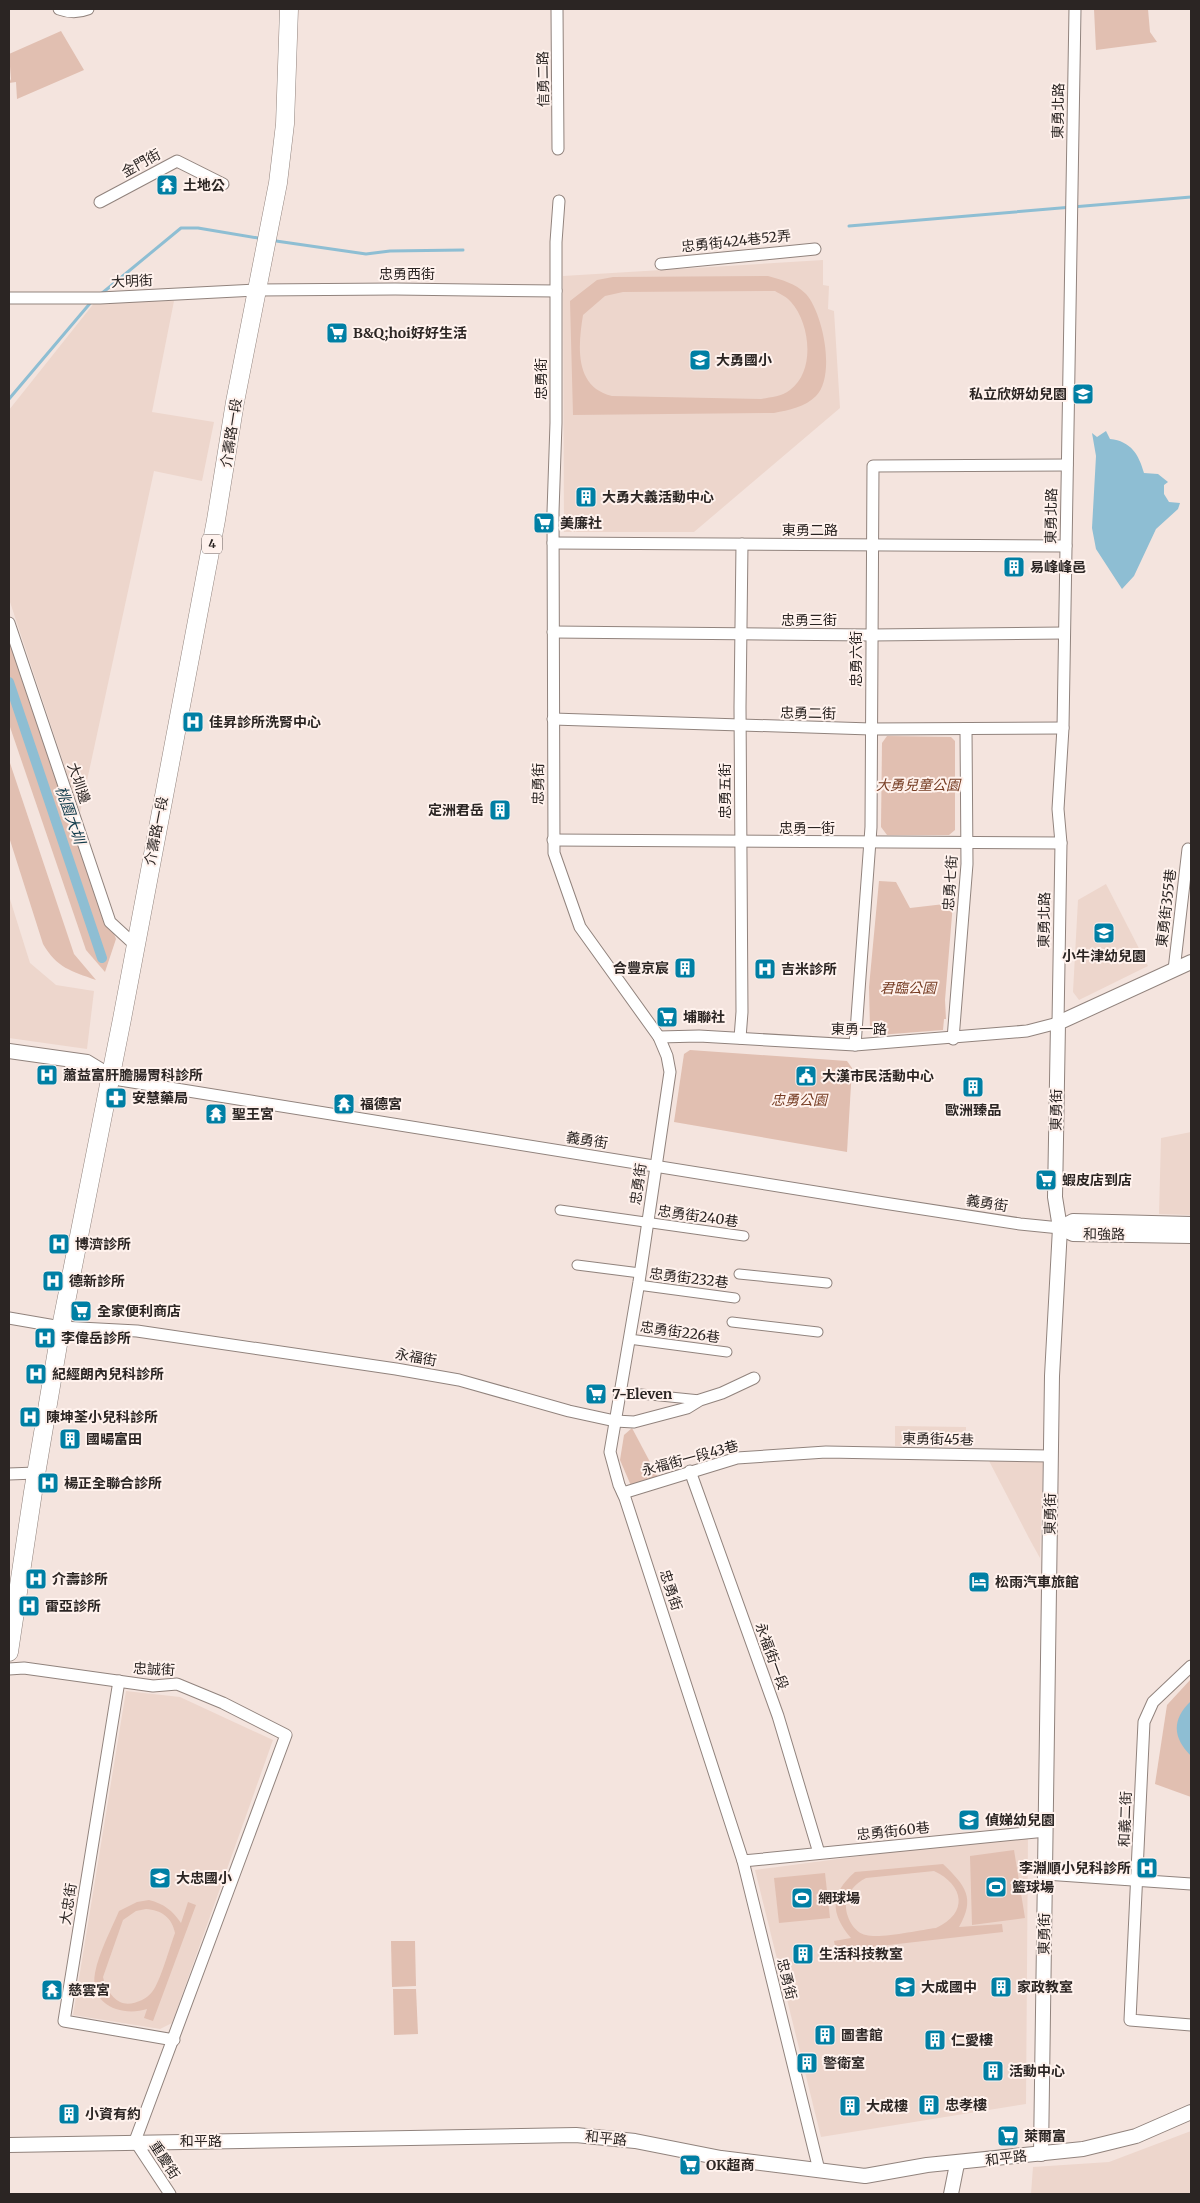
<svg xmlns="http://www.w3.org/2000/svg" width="1200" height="2203" font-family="Merriweather,'Noto Sans TC',serif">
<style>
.built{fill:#edd6cc}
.green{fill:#e1bfb1;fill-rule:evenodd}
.water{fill:#8ebed3}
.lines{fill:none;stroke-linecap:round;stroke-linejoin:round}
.stream{stroke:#8ebed3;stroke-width:3}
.canal{stroke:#8ebed3;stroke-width:10}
.pedestrian-casing{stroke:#91837d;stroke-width:11}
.minor-casing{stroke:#91837d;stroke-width:13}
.tertiary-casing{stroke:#91837d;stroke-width:16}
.primary-casing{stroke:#91837d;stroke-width:19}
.pedestrian{stroke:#fff;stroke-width:9}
.minor{stroke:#fff;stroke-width:11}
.tertiary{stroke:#fff;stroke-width:14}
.primary{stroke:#fff;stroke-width:18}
.labels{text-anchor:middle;stroke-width:4;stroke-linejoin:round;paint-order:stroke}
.shield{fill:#fff2ed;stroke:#6b6260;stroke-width:1}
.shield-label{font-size:12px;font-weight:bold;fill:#2b2523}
.street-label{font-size:14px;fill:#2b2523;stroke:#fff2ed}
.poi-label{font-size:14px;font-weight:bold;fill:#2b2523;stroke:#fff2ed;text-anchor:start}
.park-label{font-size:14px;font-style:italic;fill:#763c23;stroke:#fff2ed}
.water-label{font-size:15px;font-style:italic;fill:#133c4c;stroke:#fff2ed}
</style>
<rect width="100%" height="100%" fill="#f4e4de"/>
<g class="built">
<polygon points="823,260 823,285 829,286 828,309 834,311 840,408 694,532 564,532 563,276"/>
<polygon points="174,301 152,412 214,422 202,481 154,471 80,813 9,599 9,410 95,302"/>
<polygon points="1106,884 1148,966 1079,1000 1073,992 1078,900"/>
<polygon points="9,896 30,963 56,985 94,991 87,1049 9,1038"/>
<polygon points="1191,1132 1191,1215 1159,1214 1161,1138"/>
<polygon points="895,1426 966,1427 966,1446 895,1446"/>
<polygon points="988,1459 1043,1460 1040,1558 1030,1540"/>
<polygon points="126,1691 180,1697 273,1740 172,2023 160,2029 73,2015"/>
<polygon points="1028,1834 1026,2104 821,2137 755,1870"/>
<polygon points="1191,2131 1191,2194 1031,2194 1033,2167 1109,2162"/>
</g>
<g class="green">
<polygon points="1094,9 1148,9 1150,32 1157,42 1096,50"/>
<polygon points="61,31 84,70 17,99 16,82 9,83 11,79 9,54"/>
<path d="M768,276C782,280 795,283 806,294C823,313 836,376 816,396C805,407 789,410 774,413L573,415L570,301L597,280L613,277ZM775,291C780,294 787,297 791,302C810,323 816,371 790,390C781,397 771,397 761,399L612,396C574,387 578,346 583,315L605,296L623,292Z"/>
<polygon points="9,640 116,939 105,972 86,950 9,724"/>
<polygon points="887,736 951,737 955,741 955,830 949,835 887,835 881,827 882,743"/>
<path d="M9,760L74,954L96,980C71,971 57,968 43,944L9,837Z"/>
<polygon points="879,881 896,882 910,908 953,903 945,1000 946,1019 944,1019 943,1030 879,1035 870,1029 869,987"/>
<polygon points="690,1050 847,1061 852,1068 847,1152 674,1122 684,1054"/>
<polygon points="632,1428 659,1479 632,1488 620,1460 624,1435"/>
<polygon points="1191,1679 1191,1797 1155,1784 1167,1705"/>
<polygon points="1014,1850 1025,1918 972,1925 970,1856"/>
<path d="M943,1864C965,1885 976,1898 959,1927L1002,1924L1003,1932L836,1951L834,1941L851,1938C830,1913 830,1894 855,1872ZM934,1871C964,1885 969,1913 936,1928C920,1930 880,1939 866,1935C854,1933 845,1916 846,1904C847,1892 856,1883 866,1878Z"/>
<polygon points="825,1873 830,1918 779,1923 774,1878"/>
<path d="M149,1900C164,1904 172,1910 181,1923L188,1902L196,1905L153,2021L144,2018L147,2009C122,2017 89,2005 95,1973C99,1952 111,1930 119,1911L137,1902ZM146,1909C161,1910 172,1917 175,1933C170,1946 160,1983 152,1992C146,2000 130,2007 120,2002C111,1997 105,1987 103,1977L123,1920L136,1911Z"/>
<polygon points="391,1941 415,1941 416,1986 392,1987"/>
<polygon points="393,1989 416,1989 418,2034 394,2035"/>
</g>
<g class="water">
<path d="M1106,431L1110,439C1131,441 1139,455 1144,473L1158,474L1168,482L1164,485V494L1169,502L1180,503L1178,509L1156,529L1134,576L1122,589L1096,549L1092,528L1096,456L1092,433L1097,437Z"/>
<path d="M1191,1701V1756C1173,1738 1171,1720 1191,1701Z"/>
</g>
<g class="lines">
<g class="stream">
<polyline points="849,226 1191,197"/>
<polyline points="276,241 366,254 390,251 463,250"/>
<polyline points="101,294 181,228 198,228 258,238"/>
<polyline points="9,399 92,301"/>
</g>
<polyline class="canal" points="9,682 102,958"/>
<g class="pedestrian-casing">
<g id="pedestrian">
<polyline points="560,1210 744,1236"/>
<polyline points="577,1265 640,1273"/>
<polyline points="739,1274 827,1283"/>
<polyline points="638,1285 735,1298"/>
<polyline points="732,1322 818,1332"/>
<polyline points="629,1339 727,1352"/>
<polyline points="621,1392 700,1400"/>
</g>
</g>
<g class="minor-casing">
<g id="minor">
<path d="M59,9C70,13 78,13 88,9"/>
<polyline points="557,9 558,149"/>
<polyline points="559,201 556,242 556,423 553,512 554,853 580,927 659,1037 667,1056 670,1072 639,1282 610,1452 619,1485 625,1498 743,1861 819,2170"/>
<polyline points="100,202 177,161 223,184"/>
<polyline points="661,264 815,249"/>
<polyline points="9,298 100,298 257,290 395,289 556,291"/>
<polyline points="553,543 1066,546"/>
<polyline points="9,623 110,922 135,945"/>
<polyline points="553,632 871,635 1064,633"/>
<polyline points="553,719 871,729 1063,728"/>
<polyline points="553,840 1061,843"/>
<polyline points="1174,970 1188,849"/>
<polyline points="659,1037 699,1036 855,1045 1027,1031 1058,1023 1061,843 1058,809 1063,728 1075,9"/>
<polyline points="740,1038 742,1012 740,707 742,544"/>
<polyline points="953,1039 967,864 966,729"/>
<polyline points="855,1045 871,827 873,466 1067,465"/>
<polyline points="110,1076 120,1080 884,1203 1020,1224 1060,1228"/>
<polyline points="9,1318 61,1327 137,1331 396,1369 459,1380 569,1411 615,1421 634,1422 687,1408 700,1400 722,1393 754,1378"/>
<polyline points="690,1471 778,1716 819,1853"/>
<polyline points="9,1474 36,1473"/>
<polyline points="623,1493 737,1458 826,1452 1050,1456"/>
<polyline points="1191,1666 1153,1702 1144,1722 1130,2020 1191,2025"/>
<polyline points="9,1669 24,1668 153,1686 177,1684 223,1703 286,1735 135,2141 170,2194"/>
<polyline points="119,1681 64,2021 174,2040"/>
<polyline points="743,1861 1046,1831"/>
<polyline points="1045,1874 1191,1884"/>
</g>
</g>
<g class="tertiary-casing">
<g id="tertiary">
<polyline points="9,1051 87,1062 110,1076"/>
<polyline points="1060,1228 1073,1234 1191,1236"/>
<polyline points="1060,1228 1073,1221 1191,1224"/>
<polyline points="9,2145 576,2135 635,2141 721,2158 865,2176 927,2165 1083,2149 1136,2136 1191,2112"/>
<polyline points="1041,2154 1052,1376 1060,1228 1055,1197 1058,1023 1191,962"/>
<polyline points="951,2194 957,2164"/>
</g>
</g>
<g class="primary-casing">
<polyline id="primary" points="9,1652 33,1492 61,1327 122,1019 216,520 235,402 278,183 285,124 289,9"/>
</g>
<use href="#pedestrian" class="pedestrian"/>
<use href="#minor" class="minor"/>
<use href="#tertiary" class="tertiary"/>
<use href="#primary" class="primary"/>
</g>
<defs>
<g id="temple-square" transform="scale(1.125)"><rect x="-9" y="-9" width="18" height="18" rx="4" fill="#007fa4" stroke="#fff2ed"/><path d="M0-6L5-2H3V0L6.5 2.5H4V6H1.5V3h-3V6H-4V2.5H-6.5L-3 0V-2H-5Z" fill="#fff"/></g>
<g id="supermarket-square" transform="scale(1.125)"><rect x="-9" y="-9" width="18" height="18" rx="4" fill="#007fa4" stroke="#fff2ed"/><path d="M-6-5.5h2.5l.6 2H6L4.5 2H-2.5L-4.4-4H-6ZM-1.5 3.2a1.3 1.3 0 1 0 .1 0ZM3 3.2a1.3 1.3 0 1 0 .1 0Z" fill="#fff"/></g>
<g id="school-square" transform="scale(1.125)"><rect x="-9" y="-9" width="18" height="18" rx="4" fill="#007fa4" stroke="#fff2ed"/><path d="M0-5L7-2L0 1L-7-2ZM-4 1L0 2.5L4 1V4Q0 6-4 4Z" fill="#fff"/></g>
<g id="building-square" transform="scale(1.125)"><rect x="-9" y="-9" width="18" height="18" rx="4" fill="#007fa4" stroke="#fff2ed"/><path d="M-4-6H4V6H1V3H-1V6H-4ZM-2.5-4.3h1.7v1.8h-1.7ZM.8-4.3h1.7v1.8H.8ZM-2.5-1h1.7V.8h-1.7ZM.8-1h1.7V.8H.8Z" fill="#fff"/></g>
<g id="hospital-square" transform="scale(1.125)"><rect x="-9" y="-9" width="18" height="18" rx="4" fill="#007fa4" stroke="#fff2ed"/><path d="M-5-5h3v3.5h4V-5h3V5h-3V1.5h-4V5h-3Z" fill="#fff"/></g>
<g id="civic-square" transform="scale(1.125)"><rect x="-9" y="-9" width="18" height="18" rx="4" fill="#007fa4" stroke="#fff2ed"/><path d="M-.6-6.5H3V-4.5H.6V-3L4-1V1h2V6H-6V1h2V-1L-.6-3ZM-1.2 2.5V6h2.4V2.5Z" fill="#fff"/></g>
<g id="pharmacy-square" transform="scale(1.125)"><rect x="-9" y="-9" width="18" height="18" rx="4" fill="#007fa4" stroke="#fff2ed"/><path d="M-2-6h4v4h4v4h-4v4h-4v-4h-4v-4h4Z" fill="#fff"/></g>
<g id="hotel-square" transform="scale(1.125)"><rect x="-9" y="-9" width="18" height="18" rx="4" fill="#007fa4" stroke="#fff2ed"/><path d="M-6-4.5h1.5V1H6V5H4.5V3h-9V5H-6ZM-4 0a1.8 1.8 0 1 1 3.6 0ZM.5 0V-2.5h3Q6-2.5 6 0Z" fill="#fff"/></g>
<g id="stadium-square" transform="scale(1.125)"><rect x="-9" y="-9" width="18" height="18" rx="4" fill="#007fa4" stroke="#fff2ed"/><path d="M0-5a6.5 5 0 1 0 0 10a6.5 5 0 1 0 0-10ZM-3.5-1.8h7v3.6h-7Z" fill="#fff"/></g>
</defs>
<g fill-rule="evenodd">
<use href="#temple-square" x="167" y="185"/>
<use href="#supermarket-square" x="337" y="333"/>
<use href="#school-square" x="700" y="360"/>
<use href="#school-square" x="1083" y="394"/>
<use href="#building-square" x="586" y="497"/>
<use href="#supermarket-square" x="544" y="523"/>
<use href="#building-square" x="1014" y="567"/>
<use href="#hospital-square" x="193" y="722"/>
<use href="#building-square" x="500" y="810"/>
<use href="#school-square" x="1104" y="933"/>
<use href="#building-square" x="685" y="968"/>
<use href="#hospital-square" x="765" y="969"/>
<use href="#supermarket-square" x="667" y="1017"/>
<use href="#hospital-square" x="47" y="1075"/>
<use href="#civic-square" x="806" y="1076"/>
<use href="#building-square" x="973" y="1087"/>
<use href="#pharmacy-square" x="116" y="1098"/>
<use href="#temple-square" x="344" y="1104"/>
<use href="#temple-square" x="216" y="1114"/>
<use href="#supermarket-square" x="1046" y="1180"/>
<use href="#hospital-square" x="59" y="1244"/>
<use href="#hospital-square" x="53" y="1281"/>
<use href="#supermarket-square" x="81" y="1311"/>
<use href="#hospital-square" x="45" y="1338"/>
<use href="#hospital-square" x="36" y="1374"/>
<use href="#supermarket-square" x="596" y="1394"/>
<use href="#hospital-square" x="30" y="1417"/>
<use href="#building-square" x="70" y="1439"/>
<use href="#hospital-square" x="48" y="1483"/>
<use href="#hospital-square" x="36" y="1579"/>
<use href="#hotel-square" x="979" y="1582"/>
<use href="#hospital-square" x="29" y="1606"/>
<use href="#school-square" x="969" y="1820"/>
<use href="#hospital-square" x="1147" y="1868"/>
<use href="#school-square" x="160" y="1878"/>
<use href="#stadium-square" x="996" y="1887"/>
<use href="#stadium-square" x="802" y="1898"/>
<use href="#building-square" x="803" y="1954"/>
<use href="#school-square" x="905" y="1987"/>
<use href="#building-square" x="1001" y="1987"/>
<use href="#temple-square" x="52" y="1990"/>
<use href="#building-square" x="825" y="2035"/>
<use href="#building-square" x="935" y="2040"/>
<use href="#building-square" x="807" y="2063"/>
<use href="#building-square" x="993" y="2071"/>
<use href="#building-square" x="929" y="2105"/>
<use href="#building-square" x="850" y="2106"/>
<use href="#building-square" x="69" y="2114"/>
<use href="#supermarket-square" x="1008" y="2136"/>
<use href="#supermarket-square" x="690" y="2165"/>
</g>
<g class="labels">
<rect class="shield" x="202" y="534.5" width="20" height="19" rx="4"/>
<g class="shield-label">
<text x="212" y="548">4</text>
</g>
<g class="street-label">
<text transform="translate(543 79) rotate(-91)" y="5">信勇二路</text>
<text transform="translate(1058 111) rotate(-89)" y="5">東勇北路</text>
<text transform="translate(141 163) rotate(-29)" y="5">金門街</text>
<text transform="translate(736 241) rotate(-6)" y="5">忠勇街424巷52弄</text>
<text x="407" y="279">忠勇西街</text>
<text transform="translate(132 281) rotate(-3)" y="5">大明街</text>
<text transform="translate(541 379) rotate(-90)" y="5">忠勇街</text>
<text transform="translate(231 433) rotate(-81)" y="5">介壽路一段</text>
<text transform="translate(1051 516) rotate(-89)" y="5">東勇北路</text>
<text x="810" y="535">東勇二路</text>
<text x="809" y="625">忠勇三街</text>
<text transform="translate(856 659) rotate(-90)" y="5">忠勇六街</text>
<text transform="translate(808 713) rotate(1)" y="5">忠勇二街</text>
<text transform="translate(79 783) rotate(71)" y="5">大圳邊</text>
<text transform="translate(538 784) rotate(-89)" y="5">忠勇街</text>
<text transform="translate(725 791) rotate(-90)" y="5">忠勇五街</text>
<text x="807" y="833">忠勇一街</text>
<text transform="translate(156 831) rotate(-79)" y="5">介壽路一段</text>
<text transform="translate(950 883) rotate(-86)" y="5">忠勇七街</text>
<text transform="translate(1166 908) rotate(-83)" y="5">東勇街355巷</text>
<text transform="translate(1044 920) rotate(-89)" y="5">東勇北路</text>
<text x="859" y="1034">東勇一路</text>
<text transform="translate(1056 1110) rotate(-89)" y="5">東勇街</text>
<text transform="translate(587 1140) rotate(9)" y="5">義勇街</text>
<text transform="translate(638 1184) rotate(-82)" y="5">忠勇街</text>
<text transform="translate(987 1203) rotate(9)" y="5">義勇街</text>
<text transform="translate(698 1216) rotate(8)" y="5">忠勇街240巷</text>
<text transform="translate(1104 1234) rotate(1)" y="5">和強路</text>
<text transform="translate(689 1278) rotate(7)" y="5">忠勇街232巷</text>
<text transform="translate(680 1332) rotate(8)" y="5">忠勇街226巷</text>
<text transform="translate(416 1357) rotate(10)" y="5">永福街</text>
<text transform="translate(938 1439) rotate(1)" y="5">東勇街45巷</text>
<text transform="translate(690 1458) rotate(-15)" y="5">永福街一段43巷</text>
<text transform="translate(1050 1514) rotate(-89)" y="5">東勇街</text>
<text transform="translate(671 1590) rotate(72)" y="5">忠勇街</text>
<text transform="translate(772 1656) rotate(70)" y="5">永福街一段</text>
<text transform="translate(154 1669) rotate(3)" y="5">忠誠街</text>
<text transform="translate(1125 1819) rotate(-88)" y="5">和義二街</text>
<text transform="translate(893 1831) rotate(-6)" y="5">忠勇街60巷</text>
<text transform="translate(68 1904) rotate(-81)" y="5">大忠街</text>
<text transform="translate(1044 1934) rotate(-89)" y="5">東勇街</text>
<text transform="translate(787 1979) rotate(76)" y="5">忠勇街</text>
<text transform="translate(606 2138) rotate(6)" y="5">和平路</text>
<text x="201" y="2146">和平路</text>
<text transform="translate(1006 2158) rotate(-7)" y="5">和平路</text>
<text transform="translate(165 2160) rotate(57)" y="5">重慶街</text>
</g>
<g class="poi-label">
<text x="183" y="190">土地公</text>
<text x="353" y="338">B&amp;Q;hoi好好生活</text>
<text x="716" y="365">大勇國小</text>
<text x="1067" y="399" text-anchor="end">私立欣妍幼兒園</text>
<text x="602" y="502">大勇大義活動中心</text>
<text x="560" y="528">美廉社</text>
<text x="1030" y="572">易峰峰邑</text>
<text x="209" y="727">佳昇診所洗腎中心</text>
<text x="484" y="815" text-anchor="end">定洲君岳</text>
<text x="1104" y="961" text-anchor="middle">小牛津幼兒園</text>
<text x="669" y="973" text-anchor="end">合豐京宸</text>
<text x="781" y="974">吉米診所</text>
<text x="683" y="1022">埔聯社</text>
<text x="63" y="1080">蕭益富肝膽腸胃科診所</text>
<text x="822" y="1081">大漢市民活動中心</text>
<text x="132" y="1103">安慧藥局</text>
<text x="360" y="1109">福德宮</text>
<text x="973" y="1115" text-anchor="middle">歐洲臻品</text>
<text x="232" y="1119">聖王宮</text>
<text x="1062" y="1185">蝦皮店到店</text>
<text x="75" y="1249">博濟診所</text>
<text x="69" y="1286">德新診所</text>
<text x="97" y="1316">全家便利商店</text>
<text x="61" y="1343">李偉岳診所</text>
<text x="52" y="1379">紀經朗內兒科診所</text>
<text x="612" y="1399">7-Eleven</text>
<text x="46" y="1422">陳坤荃小兒科診所</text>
<text x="86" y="1444">國暘富田</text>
<text x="64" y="1488">楊正全聯合診所</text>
<text x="52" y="1584">介壽診所</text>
<text x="995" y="1587">松雨汽車旅館</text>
<text x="45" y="1611">雷亞診所</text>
<text x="985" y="1825">偵娣幼兒園</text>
<text x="1131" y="1873" text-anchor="end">李淵順小兒科診所</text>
<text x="176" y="1883">大忠國小</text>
<text x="1012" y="1892">籃球場</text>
<text x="818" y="1903">網球場</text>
<text x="819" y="1959">生活科技教室</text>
<text x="921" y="1992">大成國中</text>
<text x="1017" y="1992">家政教室</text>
<text x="68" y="1995">慈雲宮</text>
<text x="841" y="2040">圖書館</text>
<text x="951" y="2045">仁愛樓</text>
<text x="823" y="2068">警衛室</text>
<text x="1009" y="2076">活動中心</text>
<text x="945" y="2110">忠孝樓</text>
<text x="866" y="2111">大成樓</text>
<text x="85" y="2119">小資有約</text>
<text x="1024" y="2141">萊爾富</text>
<text x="706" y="2170">OK超商</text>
</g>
<g class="park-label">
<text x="918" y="790">大勇兒童公園</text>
<text x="908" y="993">君臨公園</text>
<text x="799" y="1105">忠勇公園</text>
</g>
<g class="water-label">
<text transform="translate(70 815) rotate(71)" y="5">桃園大圳</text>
</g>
</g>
<rect width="1200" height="2203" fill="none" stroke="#2b2523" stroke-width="20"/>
</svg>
